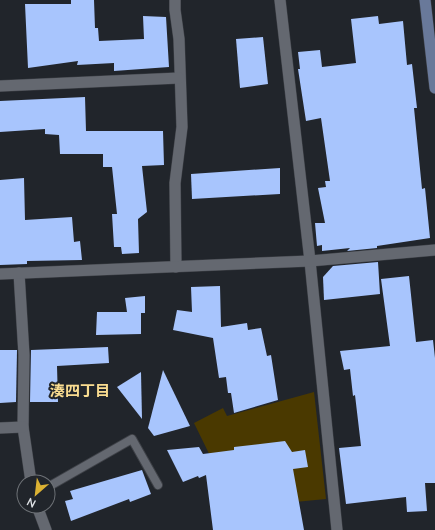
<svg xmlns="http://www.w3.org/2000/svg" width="435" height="530" font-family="'Nunito Sans','Noto Sans JP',sans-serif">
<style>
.green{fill:#4a3900}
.building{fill:#a8c5fd}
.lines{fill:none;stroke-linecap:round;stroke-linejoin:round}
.service-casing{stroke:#3e4147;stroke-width:10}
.minor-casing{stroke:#3e4147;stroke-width:12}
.secondary-casing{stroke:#3e4147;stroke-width:12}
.service{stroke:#646870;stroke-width:8}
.minor{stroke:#646870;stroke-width:11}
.secondary{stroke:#69799a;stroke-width:11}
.labels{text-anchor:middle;stroke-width:4;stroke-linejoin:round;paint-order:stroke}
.neighbourhood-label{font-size:15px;font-weight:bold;fill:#f9dc90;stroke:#21252b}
</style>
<rect width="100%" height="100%" fill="#21252b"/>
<polygon class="green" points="314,392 326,499 232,508 218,472 194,423 223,408 227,416"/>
<g class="building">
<polygon points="71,0 94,0 95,28 98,28 99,41 144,39 143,16 166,17 169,67 114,71 114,63 77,65 78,61 28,68 25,4 71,4"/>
<polygon points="378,16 379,24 403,21 407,65 412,64 417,108 414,108 422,189 425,188 430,238 377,246 377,248 347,251 350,248 322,251 322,245 317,246 315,223 325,223 318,188 326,187 325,181 330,181 321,118 306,121 298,69 300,69 298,52 320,50 322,67 356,63 351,19"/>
<polygon points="263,37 268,84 240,88 236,39"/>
<polygon points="85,97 86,131 163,131 164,165 142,166 147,212 138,219 139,253 122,254 121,247 114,247 112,214 117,214 112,167 103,167 103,154 60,154 59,135 45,134 45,129 0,132 0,101"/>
<polygon points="280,168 280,194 192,199 191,174"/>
<polygon points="24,178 25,220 72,217 74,242 80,241 82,260 27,261 27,264 0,265 0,180"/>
<polygon points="378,262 380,294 324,300 323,277 333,266"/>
<polygon points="409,276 416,342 433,340 435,358 435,483 425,483 427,511 407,512 406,497 346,504 339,448 361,446 355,395 353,396 350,369 344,370 340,351 390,346 381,279"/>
<polygon points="220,286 221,327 247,323 248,330 261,328 267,356 271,355 278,400 234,413 231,393 228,393 226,377 219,378 213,338 173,330 177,310 192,312 191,287"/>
<polygon points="145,296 145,313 141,313 141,334 96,335 97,312 127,312 125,298"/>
<polygon points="108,347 109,363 57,366 58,402 30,402 31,350"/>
<polygon points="0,350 17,350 16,402 0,403"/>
<polygon points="163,370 190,426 154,436 148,428"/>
<polygon points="141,372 142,419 117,387"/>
<polygon points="285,441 292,452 305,450 308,467 293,469 304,530 213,530 206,475 199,478 198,476 183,482 167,450 199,447 203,454 234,450 234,447"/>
<polygon points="142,470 151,494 130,502 129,499 71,521 65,501 73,499 70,491"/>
</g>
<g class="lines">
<g class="service-casing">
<polyline id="service" points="48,487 132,439 158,485"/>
</g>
<g class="minor-casing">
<g id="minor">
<polyline points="175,0 175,10 179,39 182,127 175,183 176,267"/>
<polyline points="280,0 310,261 337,530"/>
<polyline points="0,86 179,78"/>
<polyline points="19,273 24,355 23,427 31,482"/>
<polyline points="0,274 310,261 435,250"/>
<polyline points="0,428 23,427"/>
<polyline points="37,506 46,530"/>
</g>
</g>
<g class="secondary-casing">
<polyline id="secondary" points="425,0 435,88"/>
</g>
<use href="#service" class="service"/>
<use href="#minor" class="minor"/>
<use href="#secondary" class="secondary"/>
</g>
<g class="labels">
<g class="neighbourhood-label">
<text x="80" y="396">湊四丁目</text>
</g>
</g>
<g transform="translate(36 494) rotate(208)"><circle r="19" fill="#21252b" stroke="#6d7176"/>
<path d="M0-3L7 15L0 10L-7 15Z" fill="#dcb233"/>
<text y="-6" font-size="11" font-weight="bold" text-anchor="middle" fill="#e0e3e7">N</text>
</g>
</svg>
